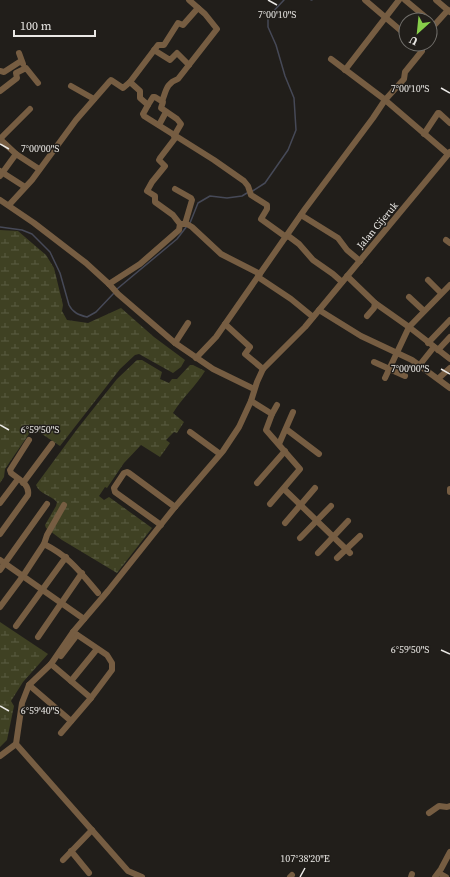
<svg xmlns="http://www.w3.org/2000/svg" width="450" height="877" font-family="'Source Serif 4',serif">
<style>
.wetland{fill:url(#wetland-marsh)}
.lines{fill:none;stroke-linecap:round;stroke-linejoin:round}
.stream{stroke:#464957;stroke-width:1.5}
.minor{stroke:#765d42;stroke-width:6}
.ticks{fill:none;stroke:#eae8e5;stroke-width:1.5}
.labels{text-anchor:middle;stroke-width:3;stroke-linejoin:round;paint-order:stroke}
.street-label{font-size:10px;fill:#eae8e5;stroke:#211e1a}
.ticks-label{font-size:10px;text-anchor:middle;fill:#eae8e5;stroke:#211e1a;stroke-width:3;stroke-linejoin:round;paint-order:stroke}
</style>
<defs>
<pattern id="wetland-marsh" width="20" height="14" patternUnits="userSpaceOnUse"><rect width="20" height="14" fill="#3f4123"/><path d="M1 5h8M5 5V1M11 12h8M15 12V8" fill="none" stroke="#5b5c43"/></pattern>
</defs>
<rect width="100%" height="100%" fill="#211e1a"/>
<g class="wetland">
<polygon points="0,230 18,231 46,255 54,268 63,305 62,311 67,320 88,323 121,308 154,337 185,360 181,367 173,373 139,354 135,355 120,369 60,446 33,428 5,469 4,477 0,483"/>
<path d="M137,360H142L162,372L160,379L169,383L172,379H177L190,365H193L205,371C196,386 182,398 173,413L184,422L177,433L174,432L166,440L170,443L160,457L141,445L124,463L107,488L105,487L99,496L104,500L109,497L152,528L117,573L62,540L46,528L45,525L56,506L57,502C51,495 39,494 36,485L78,428L117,379Z"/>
<polygon points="0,622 48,654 23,682 11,701 14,706 7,740 0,747"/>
</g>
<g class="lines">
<g class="stream">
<polyline points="311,0 312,0"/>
<polyline points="251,192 265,183 288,150 296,130 294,98 285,76 276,45 268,27 268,17 284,0"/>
<polyline points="190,223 198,203 210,196 227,198 242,196 247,193"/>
<path d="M0,227L22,230L32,234L50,252L60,273L69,305C73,313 79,315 87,317L96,312L114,293"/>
<polyline points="117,289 177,239 187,226"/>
</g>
<g class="minor">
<polyline points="365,0 406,35"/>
<polyline points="405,0 429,20"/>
<polyline points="436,0 450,12"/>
<polyline points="430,30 448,10"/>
<polyline points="154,50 170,60 177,53 189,65"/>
<polyline points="19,53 23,64"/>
<polyline points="331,59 384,99 448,154"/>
<polyline points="345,70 399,0"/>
<polyline points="0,71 4,72 21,61"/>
<polyline points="130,82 158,45 164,45 178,23 183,25 198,8"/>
<polyline points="71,86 94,99"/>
<polyline points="0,91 17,78 16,73 26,68 38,83"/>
<path d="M162,101C166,92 166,83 178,79L217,29L205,14L189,0"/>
<polyline points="148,105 153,97 155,97 163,102 161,108 177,119 181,124 174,136"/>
<polyline points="159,125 166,112"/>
<polyline points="424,134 438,113 439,113 450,123"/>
<polyline points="16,154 1,140 2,137 30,109"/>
<polyline points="0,171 25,187"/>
<polyline points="0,176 16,154 39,169"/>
<polyline points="175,189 191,198 192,200 185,224"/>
<polyline points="0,200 34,223 86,263 109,284 118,294 175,343 213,369 254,389"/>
<polyline points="9,205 32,180 76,120 110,81 111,80 123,88 130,82 140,91 140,98 148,105 143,114 144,116 214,160 244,181 248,186 251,195 267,205 267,209 261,219 286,237"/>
<polyline points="301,215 338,238 347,250 360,261"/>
<polyline points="180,224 187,224 192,227 221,254 260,274"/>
<polyline points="287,235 299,244 313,260 333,274 342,282"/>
<polyline points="446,240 450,243"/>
<polyline points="347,276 375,303 409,327 450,359"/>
<polyline points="258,277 291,299 313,317"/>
<polyline points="428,280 441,293"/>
<polyline points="109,284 140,264 179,230 180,224 173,215 155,202 155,196 147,191 152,182 165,166 159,160 160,158 176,137"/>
<polyline points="409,297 424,311"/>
<polyline points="319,310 361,336 412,360 450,388"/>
<polyline points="367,316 374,308 375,303"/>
<polyline points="225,324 250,347 245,354 263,369"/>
<polyline points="175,343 188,323"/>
<polyline points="428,343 450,320"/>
<polyline points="438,350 450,337"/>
<polyline points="196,358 216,337 305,209 373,118 385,100 404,79 405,72 422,51 417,45"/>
<polyline points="374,362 405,376"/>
<polyline points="422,362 434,347"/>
<polyline points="440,377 450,368"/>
<polyline points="385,378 409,327 450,285"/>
<polyline points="251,401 272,414 266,430 300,469 270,504"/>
<polyline points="272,414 277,405"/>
<polyline points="286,429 319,454"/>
<polyline points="190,432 220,454"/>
<polyline points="279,444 293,412"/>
<polyline points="23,483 52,444"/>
<polyline points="257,483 285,451"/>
<polyline points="284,489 350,553"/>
<polyline points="450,489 450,492"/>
<polyline points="0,503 18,479"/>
<polyline points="285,523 315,488"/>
<polyline points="161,525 115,492 114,488 124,473 127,472 129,473 175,507"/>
<path d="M0,534L28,495C30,484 18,479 11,473L10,470L29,440"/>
<polyline points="300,538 331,506"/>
<path d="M44,544C70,557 80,572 98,593"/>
<polyline points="318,553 348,521"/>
<polyline points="337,558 360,536"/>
<polyline points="0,560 84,619"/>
<polyline points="0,570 47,504"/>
<polyline points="0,607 23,576 44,544 47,535 64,505"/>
<polyline points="16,626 66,557"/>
<polyline points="38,637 82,573"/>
<polyline points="61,656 77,635"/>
<polyline points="51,664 91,698 112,670 112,663 107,655 73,632"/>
<polyline points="71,681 97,649"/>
<polyline points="29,685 71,721"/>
<polyline points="61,733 91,698"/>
<polyline points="0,756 16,744"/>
<polyline points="429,813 439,806 447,807 450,806"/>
<polyline points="71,851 89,873"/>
<polyline points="63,860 92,830"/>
<polyline points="439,873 446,877"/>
<polyline points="142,877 128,871 16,744 22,703 29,685 51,664 73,632 108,591 175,507 223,451 239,427 251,401 257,382 263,369 305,327 450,152"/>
<polyline points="290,877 292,875"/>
<polyline points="411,877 412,874"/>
<polyline points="435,877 441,869 450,852"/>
</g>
</g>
<path class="ticks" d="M268,0L277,5M441,88L450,93M0,144L9,149M441,369L450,374M0,425L9,430M441,650L450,654M0,706L9,711M300,877L305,868"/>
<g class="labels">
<g class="street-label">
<text transform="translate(377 225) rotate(-50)" y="4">Jalan Cijeruk</text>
</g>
</g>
<g class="ticks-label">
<text x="277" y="18">7°00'10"S</text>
<text x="410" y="92">7°00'10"S</text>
<text x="40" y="152">7°00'00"S</text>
<text x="410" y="372">7°00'00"S</text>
<text x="40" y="433">6°59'50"S</text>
<text x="410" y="653">6°59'50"S</text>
<text x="40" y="714">6°59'40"S</text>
<text x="305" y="862">107°38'20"E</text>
</g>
<g transform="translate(418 32) rotate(207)"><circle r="19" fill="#211e1a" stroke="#716f6b"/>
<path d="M0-3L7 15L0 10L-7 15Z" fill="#87cf4a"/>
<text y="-6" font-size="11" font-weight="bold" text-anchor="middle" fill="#eae8e5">U</text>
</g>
<path d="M14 30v6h81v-6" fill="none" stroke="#eae8e5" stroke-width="2"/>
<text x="20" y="30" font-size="12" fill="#eae8e5" stroke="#211e1a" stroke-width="3" paint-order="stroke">100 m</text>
</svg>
